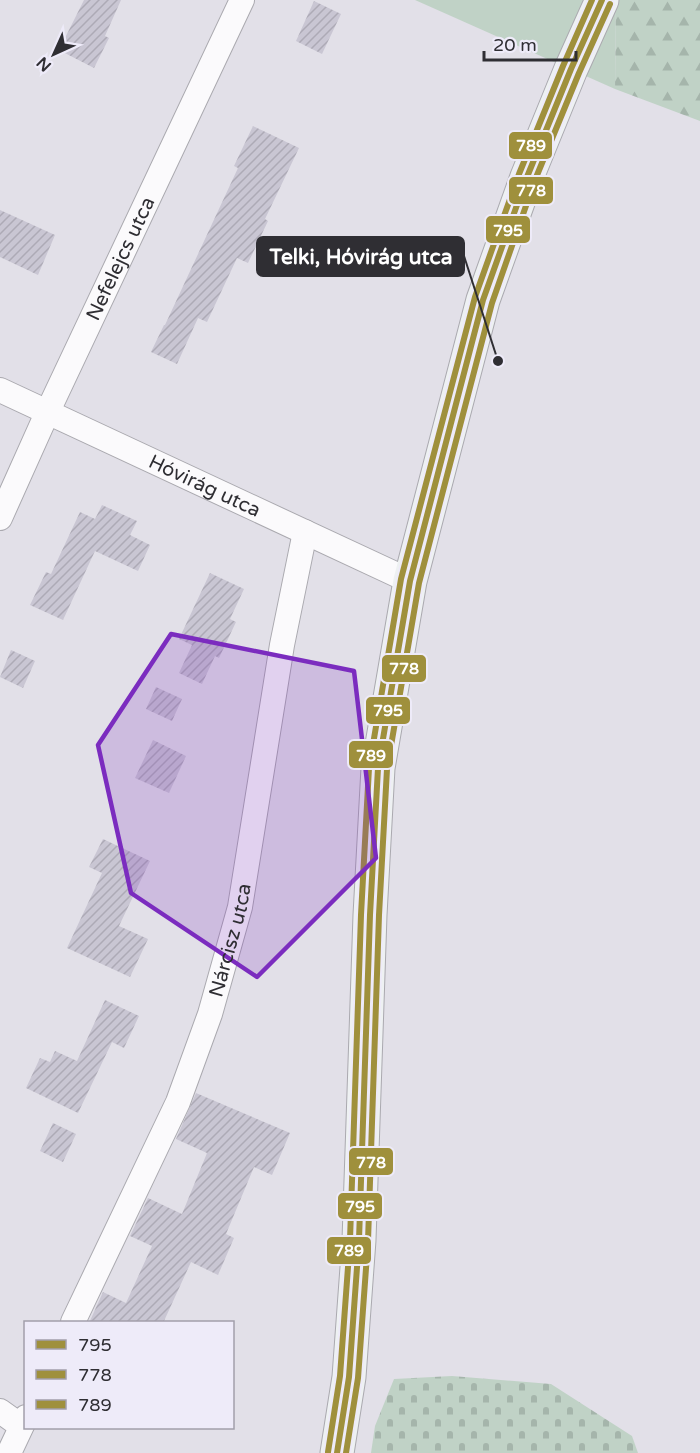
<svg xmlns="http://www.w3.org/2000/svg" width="700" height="1453" font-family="'Varela Round',sans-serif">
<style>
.grass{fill:#c0d2c6}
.forest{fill:url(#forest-firs)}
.cemetery{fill:url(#cemetery-stones)}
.building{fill:url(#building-hatch)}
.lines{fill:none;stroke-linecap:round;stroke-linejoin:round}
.minor-casing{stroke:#aaa9af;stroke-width:26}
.secondary-casing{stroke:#aaa9af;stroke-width:35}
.minor{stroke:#fbfafc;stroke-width:24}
.secondary{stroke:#eef1f2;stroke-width:33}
.bus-1-casing{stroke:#eeebf9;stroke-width:10}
.bus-2-casing{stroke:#eeebf9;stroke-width:10}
.bus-3-casing{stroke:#eeebf9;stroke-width:10}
.bus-1{stroke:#9f903c;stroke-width:6}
.bus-2{stroke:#9f903c;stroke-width:6}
.bus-3{stroke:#9f903c;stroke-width:6}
.marked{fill:#7b2cbf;fill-opacity:0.2;stroke:#7b2cbf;stroke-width:4.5;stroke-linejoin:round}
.labels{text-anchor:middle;stroke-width:4.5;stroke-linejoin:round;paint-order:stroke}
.street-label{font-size:20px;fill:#2f2e33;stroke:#eeebf9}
.leader{fill:none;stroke:#2f2e33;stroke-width:2}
.callout-dot{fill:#2f2e33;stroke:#eeebf9;stroke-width:2}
.callout{fill:#2f2e33;stroke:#2f2e33;stroke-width:2}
.callout-label{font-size:21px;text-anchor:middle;font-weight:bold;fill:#fff}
.line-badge{stroke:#eeebf9;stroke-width:2}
.badge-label{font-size:16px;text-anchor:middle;font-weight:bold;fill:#fff}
</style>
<defs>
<pattern id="forest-firs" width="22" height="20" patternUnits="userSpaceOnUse" patternTransform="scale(1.5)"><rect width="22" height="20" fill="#c0d2c6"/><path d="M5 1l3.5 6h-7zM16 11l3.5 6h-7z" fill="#a5b5ab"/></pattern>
<pattern id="cemetery-stones" width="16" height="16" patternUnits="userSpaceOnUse" patternTransform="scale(1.5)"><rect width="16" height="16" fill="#c0d2c6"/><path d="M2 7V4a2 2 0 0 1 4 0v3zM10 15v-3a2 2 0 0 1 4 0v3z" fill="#a5b5ab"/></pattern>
<pattern id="building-hatch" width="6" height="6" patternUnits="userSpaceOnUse" patternTransform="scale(1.5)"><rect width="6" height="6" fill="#c9c6d3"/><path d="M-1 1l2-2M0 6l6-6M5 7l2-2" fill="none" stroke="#adaab6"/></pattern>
</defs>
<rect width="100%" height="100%" fill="#e2e0e8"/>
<polygon class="grass" points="415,0 616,0 615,89"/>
<polygon class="forest" points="616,0 700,0 700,121 615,89"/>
<polygon class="cemetery" points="452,1376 551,1384 632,1436 638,1453 371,1453 375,1426 394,1379"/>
<g class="building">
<polygon points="84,0 121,0 105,36 109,38 94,68 59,50"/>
<polygon points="314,1 341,14 322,54 296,41"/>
<polygon points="253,126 299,148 265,219 268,221 248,263 237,258 207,322 198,318 177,364 151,352 164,325 165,325 238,168 234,166"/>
<polygon points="0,210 55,235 38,275 0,257"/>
<polygon points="102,505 137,521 130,535 150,545 138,571 95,551 63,620 30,605 46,572 51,574 80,512 95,519"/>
<polygon points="210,573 244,589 230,619 236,622 219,658 215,656 202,684 179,673 192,645 179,639"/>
<polygon points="11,650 35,661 23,688 0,677"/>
<polygon points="156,687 182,699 172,721 146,709"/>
<polygon points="153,740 186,756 169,793 135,778"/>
<polygon points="103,839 150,861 119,926 148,939 130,977 67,948 102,873 89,867"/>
<polygon points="105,1000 139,1016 124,1048 112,1042 78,1113 26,1088 40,1058 50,1062 55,1051 77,1061"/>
<polygon points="196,1093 290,1133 272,1175 254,1167 226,1234 234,1238 218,1275 191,1262 164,1321 167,1323 89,1323 103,1292 126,1303 152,1246 130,1236 148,1198 182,1214 207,1153 176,1139"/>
<polygon points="53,1123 76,1134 63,1162 40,1151"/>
</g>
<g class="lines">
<g class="minor-casing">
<g id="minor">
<path id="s1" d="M0,390L410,581"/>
<path id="s2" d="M0,518L48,411L242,0"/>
<path id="s3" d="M73,1322L178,1102L210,1014L240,907L282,645L305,532"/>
<polyline points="0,1411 21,1426"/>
<polyline points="9,1453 26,1417"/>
</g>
</g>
<g class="secondary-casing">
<polyline id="secondary" points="337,1453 349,1377 359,1240 370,915 378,768 410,581 483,300 527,177 571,69 602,0"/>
</g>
<use href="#minor" class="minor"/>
<use href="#secondary" class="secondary"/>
<g class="bus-1-casing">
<polyline id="bus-1" points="337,1453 349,1377 359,1240 370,915 378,768 410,581 483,300 527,177 571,69 602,0"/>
</g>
<g class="bus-2-casing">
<polyline id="bus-2" points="346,1453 358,1378 368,1241 379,915 387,769 419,583 492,303 535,180 579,73 610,4"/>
</g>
<g class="bus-3-casing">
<polyline id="bus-3" points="328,1452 340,1376 350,1240 361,915 369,768 401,579 475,297 519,174 563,66 592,0"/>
</g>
<use href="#bus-1" class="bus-1"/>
<use href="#bus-2" class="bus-2"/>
<use href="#bus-3" class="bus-3"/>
</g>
<path class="marked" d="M171,634L354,671L376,858L257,977L131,893L98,745Z"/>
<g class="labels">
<g class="street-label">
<text dy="7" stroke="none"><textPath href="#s2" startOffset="286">Nefelejcs utca</textPath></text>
<text dy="7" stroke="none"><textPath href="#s1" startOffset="226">Hóvirág utca</textPath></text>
<text dy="7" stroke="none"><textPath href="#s3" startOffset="414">Nárcisz utca</textPath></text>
</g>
</g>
<path class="leader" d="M498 361L464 256"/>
<circle class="callout-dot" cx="498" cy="361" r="6"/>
<rect class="callout" x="257" y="237" width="207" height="39" rx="6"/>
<g class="callout-label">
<text x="361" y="264">Telki, Hóvirág utca</text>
</g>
<g class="line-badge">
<rect x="508" y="131" width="45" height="29" rx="6" fill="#9f903c"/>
<rect x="508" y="176" width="46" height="29" rx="6" fill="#9f903c"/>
<rect x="485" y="215" width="46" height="29" rx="6" fill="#9f903c"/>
<rect x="381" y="654" width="46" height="29" rx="6" fill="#9f903c"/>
<rect x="365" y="696" width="46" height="29" rx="6" fill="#9f903c"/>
<rect x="348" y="740" width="46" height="29" rx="6" fill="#9f903c"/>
<rect x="348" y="1147" width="46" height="29" rx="6" fill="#9f903c"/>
<rect x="337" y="1192" width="46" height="28" rx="6" fill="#9f903c"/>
<rect x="326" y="1236" width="46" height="29" rx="6" fill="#9f903c"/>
</g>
<g class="badge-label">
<text x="531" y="151">789</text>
<text x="531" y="196">778</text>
<text x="508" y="236">795</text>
<text x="404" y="674">778</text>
<text x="388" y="716">795</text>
<text x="371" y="761">789</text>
<text x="371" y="1168">778</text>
<text x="360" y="1212">795</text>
<text x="349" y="1256">789</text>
</g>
<rect x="24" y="1321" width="210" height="108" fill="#eeebf9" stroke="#a29faa" stroke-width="1.5"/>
<rect x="36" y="1340" width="30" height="9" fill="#9f903c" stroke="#a29faa" stroke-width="1.5"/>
<text x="78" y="1351" font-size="18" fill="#2f2e33">795</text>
<rect x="36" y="1370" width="30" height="9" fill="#9f903c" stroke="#a29faa" stroke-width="1.5"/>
<text x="78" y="1381" font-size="18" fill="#2f2e33">778</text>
<rect x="36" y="1400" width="30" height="9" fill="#9f903c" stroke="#a29faa" stroke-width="1.5"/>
<text x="78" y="1411" font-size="18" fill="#2f2e33">789</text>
<g transform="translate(54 54) rotate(225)" stroke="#eeebf9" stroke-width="4.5" paint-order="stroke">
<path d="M0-4.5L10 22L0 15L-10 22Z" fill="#2f2e33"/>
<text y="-9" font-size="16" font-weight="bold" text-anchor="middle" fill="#2f2e33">N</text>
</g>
<path d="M484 51v9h92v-9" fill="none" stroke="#2f2e33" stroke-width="3"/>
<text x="493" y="51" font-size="18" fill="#2f2e33" stroke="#eeebf9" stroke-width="4.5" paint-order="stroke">20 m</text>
</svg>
